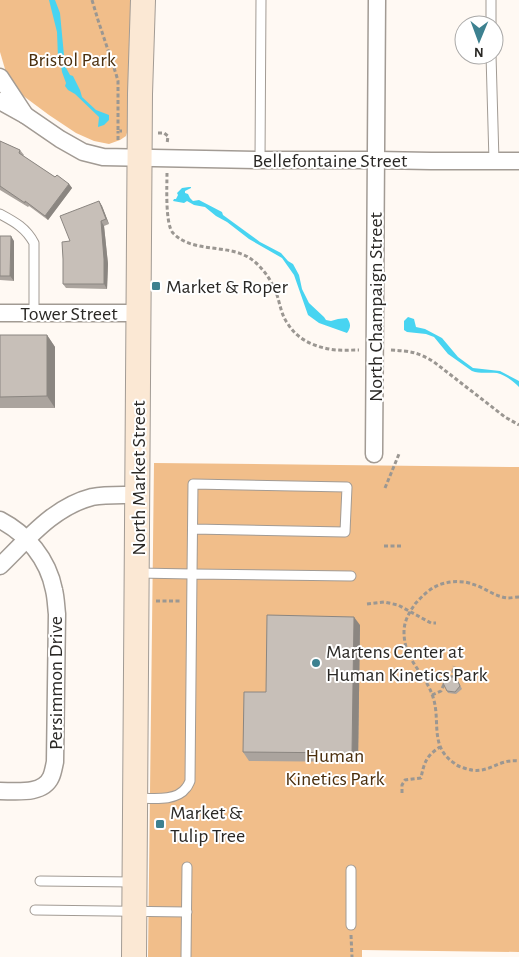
<svg xmlns="http://www.w3.org/2000/svg" width="519" height="957" font-family="'Alegreya Sans',sans-serif">
<style>
.green{fill:#f1be8a}
.water{fill:#48d4f1}
.lines{fill:none;stroke-linecap:round;stroke-linejoin:round}
.service-casing{stroke:#a29b94;stroke-width:11}
.minor-casing{stroke:#a29b94;stroke-width:19}
.secondary-casing{stroke:#a29b94;stroke-width:26}
.path{stroke:#9b9792;stroke-width:3;stroke-dasharray:4 2.5;stroke-linecap:butt}
.service{stroke:#fff;stroke-width:9}
.minor{stroke:#fff;stroke-width:16}
.secondary{stroke:#fbe8d4;stroke-width:24}
.wall{fill:#aba49e}
.shaded-wall{fill:#8b8681}
.building{fill:#c7bfb8;stroke:#8b8681}
.poi-dot{fill:#3d8190;stroke:#fff;stroke-width:2}
.labels{text-anchor:middle;stroke-width:4;stroke-linejoin:round;paint-order:stroke}
.park-label{font-size:20px;fill:#4b2f0e;stroke:#fff}
.street-label{font-size:20px;fill:#2a2825;stroke:#fff}
.poi-label{font-size:20px;fill:#2a2825;stroke:#fff;text-anchor:start}
</style>
<rect width="100%" height="100%" fill="#fff9f3"/>
<g class="green">
<polygon points="0,0 131,0 130,122 126,136 120,140 109,144 94,141 76,133 49,115 10,86 0,52"/>
<polygon points="154,463 519,467 519,952 362,950 362,957 148,957"/>
</g>
<g class="water">
<polygon points="49,0 55,0 60,13 65,66 70,75 73,76 80,90 82,97 96,110 109,115 109,120 104,125 98,127 99,117 75,94 68,90 65,86 66,83 62,72 61,65 58,58 57,32"/>
<path d="M189,187H191V188L185,191V193L188,194L190,198L193,201L199,200L222,212L223,215L260,242L281,253L288,261L293,264L299,275L302,289L309,303L324,317L326,320L331,321L338,319L347,318C351,324 351,327 347,333L319,323L308,315L294,275L282,258L249,239L227,222L216,216L205,207L194,205L187,201L184,203L173,201L174,199H176L178,195L177,193L182,188Z"/>
<path d="M408,317L414,319L416,327L425,329L442,338L458,357L473,368L500,371L519,381V387C513,381 505,375 497,373C489,372 480,374 472,371L448,354L434,337L426,334L407,332L404,330V321Z"/>
</g>
<g class="lines">
<g class="service-casing">
<g id="service">
<polyline points="491,25 491,0"/>
<polyline points="491,55 494,161"/>
<polyline points="260,160 261,0"/>
<path d="M0,214C15,222 26,228 34,243V313"/>
<polyline points="138,573 192,574 193,484 347,487 345,532 193,529"/>
<path d="M136,798C151,798 176,802 186,788C188,786 189,783 190,781L192,574L351,576"/>
<polyline points="40,881 134,882"/>
<polyline points="35,910 187,912"/>
<polyline points="351,925 351,870"/>
<polyline points="186,957 187,867"/>
</g>
</g>
<g class="minor-casing">
<g id="minor">
<polyline points="0,77 25,115 0,101"/>
<polyline points="25,115 60,139 83,152 103,157 260,160 376,160 431,161 519,161"/>
<polyline points="0,313 139,313"/>
<polyline points="374,454 377,0"/>
<path d="M0,520C27,534 48,559 54,590C56,598 56,606 57,614L55,762C54,766 53,773 51,777C43,795 16,791 0,791"/>
<path d="M0,566C27,540 53,507 92,497C107,494 123,495 138,495"/>
</g>
</g>
<g class="secondary-casing">
<polyline id="secondary" points="134,957 140,94 143,0"/>
</g>
<g class="path">
<polyline points="92,0 98,20 116,74 118,81 118,131 122,131"/>
<polyline points="158,133 164,133 168,136 167,144"/>
<polyline points="118,140 118,131"/>
<path d="M167,173C167,186 165,224 173,233C192,253 225,244 248,257C260,264 271,279 276,292C280,303 281,315 288,324C297,339 313,346 329,349C339,351 349,350 359,350"/>
<path d="M391,350C410,351 418,352 434,362L505,417L519,425"/>
<polyline points="385,488 399,454"/>
<polyline points="384,546 403,546"/>
<path d="M519,597C516,597 511,598 508,598C495,597 484,587 472,584C465,581 453,581 446,583C433,585 423,595 415,604C409,613 404,621 404,632C404,661 425,672 433,697C441,721 429,746 454,763C457,766 461,767 464,768C488,777 497,758 519,761"/>
<polyline points="156,601 181,601"/>
<polyline points="367,604 384,602 398,605 431,623 436,623"/>
<polyline points="450,678 452,677 454,666"/>
<polyline points="432,695 441,691 445,682"/>
<path d="M402,793V785L405,780L421,778C424,763 426,756 440,747"/>
<polyline points="351,935 352,957"/>
</g>
<use href="#service" class="service"/>
<use href="#minor" class="minor"/>
<use href="#secondary" class="secondary"/>
</g>
<g class="wall">
<polygon points="0,141 20,150 24,155 23,156 55,177 69,184 72,188 48,220 29,206 28,207 0,190"/>
<polygon points="99,201 102,206 109,224 104,226 108,264 107,289 66,288 63,284 70,241"/>
<polygon points="0,236 14,241 14,281 0,280"/>
<polygon points="0,335 47,335 55,347 55,408 0,408"/>
<polygon points="360,625 358,762 249,761 243,752 266,692"/>
<polygon points="456,677 462,689 456,694 448,693 447,691"/>
</g>
<g class="shaded-wall">
<polygon points="69,184 72,188 48,220 45,216"/>
<polygon points="99,201 102,206 109,224 106,219"/>
<polygon points="101,221 104,226 108,264 107,289 104,284"/>
<polygon points="11,236 14,241 14,281 10,276"/>
<polygon points="47,335 55,347 55,408 47,396"/>
<polygon points="354,617 360,625 358,762 352,753"/>
</g>
<g class="building">
<polygon points="0,141 20,150 19,153 55,177 57,175 69,184 45,216 25,201 25,203 0,186"/>
<polygon points="99,201 106,219 101,221 104,259 104,284 63,284 63,259 62,242 70,241 60,216"/>
<polygon points="0,236 11,236 10,276 0,276"/>
<polygon points="0,335 47,335 47,396 0,397"/>
<polygon points="267,615 354,617 352,753 243,752 244,692 266,692"/>
<polygon points="448,677 456,677 460,686 455,692 447,691 443,683"/>
</g>
<g class="poi-dot">
<rect x="151" y="281" width="10" height="10" rx="2.5"/>
<circle cx="316" cy="663" r="5"/>
<rect x="155" y="819" width="10" height="10" rx="2.5"/>
</g>
<g class="labels">
<g class="park-label">
<text x="72" y="66">Bristol Park</text>
<text x="335" y="762">Human<tspan x="335" dy="23">Kinetics Park</tspan></text>
</g>
<g class="street-label">
<text x="330" y="167">Bellefontaine Street</text>
<text transform="translate(375 307) rotate(-90)" y="7">North Champaign Street</text>
<text x="69" y="320">Tower Street</text>
<text transform="translate(138 478) rotate(-90)" y="7">North Market Street</text>
<text transform="translate(55 683) rotate(-90)" y="7">Persimmon Drive</text>
</g>
<g class="poi-label">
<text x="166" y="293">Market &amp; Roper</text>
<text x="326" y="658">Martens Center at<tspan x="326" dy="23">Human Kinetics Park</tspan></text>
<text x="170" y="819">Market &amp;<tspan x="170" dy="23">Tulip Tree</tspan></text>
</g>
</g>
<g transform="translate(479 40) rotate(181)"><circle r="24" fill="#ffffff" stroke="#aaa9a8"/>
<path d="M0-4L9 19L0 12L-9 19Z" fill="#3d8190"/>
<text y="-8" font-size="14" font-weight="bold" text-anchor="middle" fill="#2a2825">N</text>
</g>
</svg>
